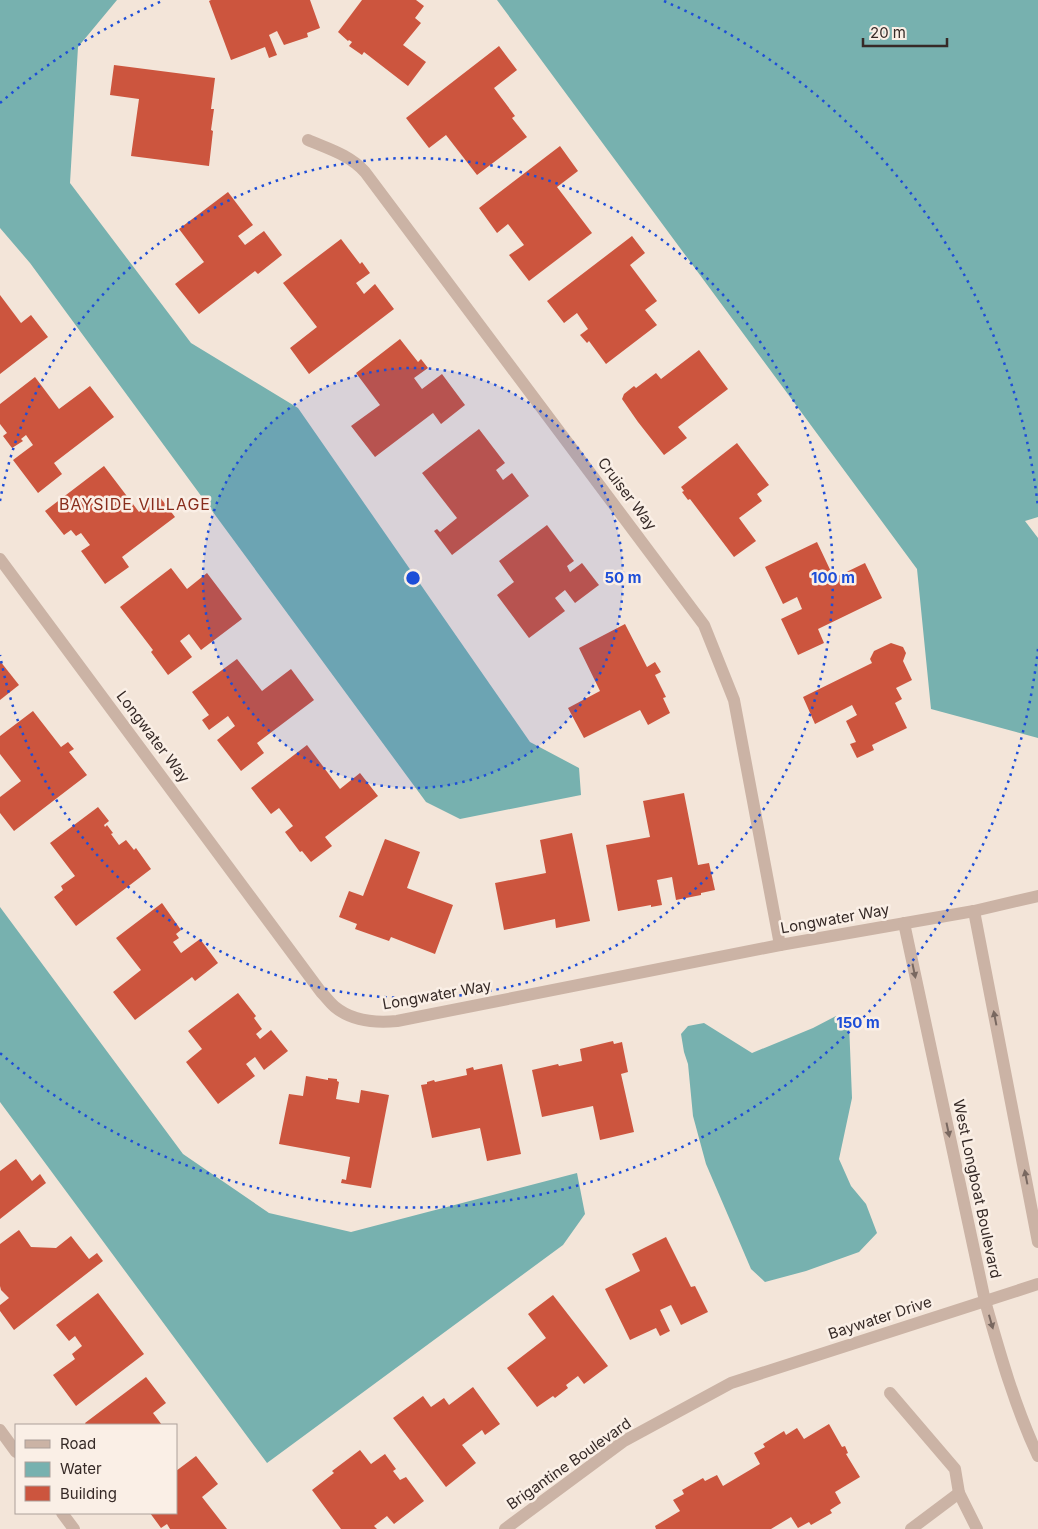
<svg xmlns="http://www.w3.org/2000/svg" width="1038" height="1529" font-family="Inter,sans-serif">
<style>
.water{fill:#77b1af}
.building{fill:#cc553e}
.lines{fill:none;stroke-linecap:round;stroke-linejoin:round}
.minor{stroke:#cbb3a5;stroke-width:12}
.oneway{fill:#796860}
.ring{fill:none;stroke:#1d4ed8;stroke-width:2.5;stroke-dasharray:2.5 5}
.labels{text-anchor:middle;stroke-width:5;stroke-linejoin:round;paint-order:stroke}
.street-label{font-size:15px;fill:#362a27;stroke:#faefe6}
.neighbourhood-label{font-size:16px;letter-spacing:1px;fill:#892d1c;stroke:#faefe6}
.centre{fill:#1d4ed8;stroke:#faefe6;stroke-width:2.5}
.ring-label{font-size:15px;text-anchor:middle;font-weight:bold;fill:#1d4ed8;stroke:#faefe6;stroke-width:5;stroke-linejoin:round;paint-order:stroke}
</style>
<rect width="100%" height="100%" fill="#f3e5d9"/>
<g class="water">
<polygon points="0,0 117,0 78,47 70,183 191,343 298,408 530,742 579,768 581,795 460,819 426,802 30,263 0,228"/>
<polygon points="497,0 1038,0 1038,517 1025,521 1038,538 1038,738 931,709 917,569"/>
<polygon points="0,907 183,1154 269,1213 351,1232 577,1173 585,1214 563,1245 267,1463 0,1102"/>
<polygon points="836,1016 849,1023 852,1098 839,1159 851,1186 866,1204 877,1233 859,1252 806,1271 765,1282 751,1269 706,1164 693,1116 688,1064 684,1052 681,1034 688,1026 704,1023 752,1053 813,1028"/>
</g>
<g class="building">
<polygon points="211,0 310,0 320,28 307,33 308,37 284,45 277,31 269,35 277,55 269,58 265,47 231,60 209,1"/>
<polygon points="362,0 416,0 424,6 415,18 421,23 403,45 426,62 408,86 364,52 362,55 349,46 352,42 349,40 348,41 338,32"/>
<polygon points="499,46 517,70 494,88 515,116 512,118 527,137 477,175 446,135 429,148 406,118"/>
<polygon points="114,65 215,78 211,109 214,109 211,130 213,131 209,166 131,156 139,99 110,95"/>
<polygon points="560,146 578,171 557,187 592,233 529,281 509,255 524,245 508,224 497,233 479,208"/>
<polygon points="228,192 253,225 238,236 245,245 264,231 282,255 258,274 255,271 199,314 175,284 204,262 179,229"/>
<polygon points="632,236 645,253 630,265 657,301 645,310 657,325 606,364 589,341 587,343 580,335 588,329 577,313 564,323 547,301"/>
<polygon points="341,239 360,264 362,262 370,273 356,283 364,294 375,284 394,309 309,374 290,348 317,327 283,283"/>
<polygon points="0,295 21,323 31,315 48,337 0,374"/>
<polygon points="400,339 418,362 421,359 428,368 414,378 422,389 442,374 465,405 441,424 433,413 375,457 351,426 380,405 356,373"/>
<polygon points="699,350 728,389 678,427 687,438 664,455 638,422 622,399 624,394 634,386 636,388 656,373 661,379"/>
<polygon points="35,377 59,409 90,386 114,417 54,463 62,474 38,493 13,460 33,445 26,435 21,439 23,441 12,448 3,436 7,433 0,424 0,404"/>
<polygon points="479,429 505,463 496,470 503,480 512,473 529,496 452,555 434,531 437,529 440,532 457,518 422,473"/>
<polygon points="737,443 769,485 757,494 762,501 739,518 756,541 734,557 690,499 688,500 682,492 684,491 681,487"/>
<polygon points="104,466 139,512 159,496 175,517 122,557 129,567 105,584 81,551 90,545 81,533 76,536 71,530 64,535 45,511"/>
<polygon points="547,525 574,561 567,566 570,572 582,563 599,585 575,603 565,590 555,598 565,611 529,638 497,595 514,582 499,561"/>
<polygon points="817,542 834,578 865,563 882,598 818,629 824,643 798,655 781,619 802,609 797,597 783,604 765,567"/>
<polygon points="171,568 187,589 207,573 242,619 201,650 189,634 180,641 192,657 168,675 151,652 153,650 120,607"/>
<polygon points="625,624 647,667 655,662 661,672 655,675 666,697 663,698 670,713 648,725 640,710 584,738 568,708 600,691 579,648"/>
<polygon points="891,643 903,647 906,653 903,661 912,680 896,688 902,699 895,703 907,728 872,745 874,750 857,758 850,744 856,742 846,721 857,715 852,705 815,724 803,697 872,663 870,659 874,651"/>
<polygon points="237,659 262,691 291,669 314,700 257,743 264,753 241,771 217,740 235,726 228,716 209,730 202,720 209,715 192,692"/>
<polygon points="0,661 19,685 0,700"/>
<polygon points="33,711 61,747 68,742 74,749 69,752 87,775 14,831 0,813 0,797 21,781 0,754 0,736"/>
<polygon points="307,745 340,789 360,773 378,796 325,837 332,846 311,862 302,851 300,852 285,832 293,826 279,808 271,814 251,788"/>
<polygon points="684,793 698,865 709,863 715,890 701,893 701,895 676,900 672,877 657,880 662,905 651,907 651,905 618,911 606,845 650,837 643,801"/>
<polygon points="98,807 109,821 104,825 105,827 107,825 113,833 111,834 119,845 126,840 134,850 136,848 151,869 76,926 54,897 63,890 61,886 75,876 50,843"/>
<polygon points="572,833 590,921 556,928 555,919 504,930 495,883 546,873 540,840"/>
<polygon points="385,839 420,852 407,888 453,905 435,954 391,937 389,941 355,929 357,924 339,917 349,891 363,896"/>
<polygon points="162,903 181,930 176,934 179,938 173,942 181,953 200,939 218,963 195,981 192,977 135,1020 113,992 141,970 116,938"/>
<polygon points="238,993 256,1016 254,1018 262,1029 256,1034 260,1039 271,1030 288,1051 264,1070 255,1057 246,1064 255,1076 218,1104 186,1062 202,1049 188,1031"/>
<polygon points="613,1041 614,1044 622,1042 628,1072 621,1074 634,1132 600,1140 593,1106 542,1117 532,1070 558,1064 559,1066 582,1061 580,1049"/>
<polygon points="502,1064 521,1154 487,1161 480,1128 432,1138 421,1085 427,1084 427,1082 434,1080 435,1082 467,1075 466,1069 473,1067 474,1070"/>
<polygon points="306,1076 328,1080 328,1078 337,1079 337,1081 339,1082 336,1099 359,1103 361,1090 389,1095 371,1188 341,1183 342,1179 346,1180 350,1157 279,1144 289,1094 303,1096"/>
<polygon points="16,1159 32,1181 40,1174 46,1183 0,1219 0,1171"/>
<polygon points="19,1230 31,1247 56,1248 71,1236 89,1259 97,1253 103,1261 14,1330 0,1311 0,1305 9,1298 1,1290 0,1286 0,1244"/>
<polygon points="666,1237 691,1287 695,1286 708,1312 681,1325 671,1305 660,1310 670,1331 660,1336 656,1328 630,1340 605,1289 640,1271 632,1254"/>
<polygon points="98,1293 144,1354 76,1406 53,1375 75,1359 72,1354 82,1346 75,1336 69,1341 56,1325"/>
<polygon points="553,1295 608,1366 584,1384 578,1376 566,1385 568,1388 555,1398 553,1396 537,1407 507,1368 546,1338 528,1314"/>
<polygon points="146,1377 166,1403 153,1413 162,1425 86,1425 85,1423"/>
<polygon points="473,1387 500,1424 485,1435 482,1430 462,1445 476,1463 446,1487 393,1418 423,1396 431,1407 444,1398 449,1405"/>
<polygon points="829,1424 842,1447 845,1446 848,1453 846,1454 860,1477 835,1492 841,1503 830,1510 832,1513 811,1525 809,1522 798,1528 791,1517 771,1529 656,1529 655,1526 680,1511 673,1500 684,1494 682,1490 703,1478 705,1481 717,1475 723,1486 760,1464 754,1453 765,1447 763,1444 784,1431 786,1435 797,1428 804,1439"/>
<polygon points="360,1450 371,1464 385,1454 396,1469 393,1471 400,1480 406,1477 424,1501 394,1524 387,1516 374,1526 377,1529 341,1529 312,1490 334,1473 332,1471"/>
<polygon points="196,1456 218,1484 202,1497 227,1529 170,1529 167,1524 161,1528 150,1513 176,1513 176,1471"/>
</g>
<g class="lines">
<g class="minor">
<path d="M308,140C329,149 350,155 365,172L704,625L734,700L780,945"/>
<path d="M0,559L321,992C326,997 330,1003 335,1007C353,1022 376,1023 397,1021L780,945L974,911L1038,896"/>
<polyline points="974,911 1038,1242"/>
<path d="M904,923L985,1301C1000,1354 1015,1407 1038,1456"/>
<polyline points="890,1393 955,1469 959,1493"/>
<polyline points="0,1430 16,1452"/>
<polyline points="62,1513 74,1529"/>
<polyline points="505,1529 624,1441 731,1383 1038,1284"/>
<polyline points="911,1529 959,1493 977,1529"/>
</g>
</g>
<defs><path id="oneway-solid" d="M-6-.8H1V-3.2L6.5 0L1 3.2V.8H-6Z" transform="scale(1.25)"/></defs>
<g class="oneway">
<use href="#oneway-solid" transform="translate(914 971) rotate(78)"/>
<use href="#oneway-solid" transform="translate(995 1018) rotate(-101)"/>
<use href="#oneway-solid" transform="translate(948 1130) rotate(78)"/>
<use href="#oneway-solid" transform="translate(1026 1177) rotate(-101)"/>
<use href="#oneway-solid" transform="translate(991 1322) rotate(74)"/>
</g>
<circle cx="413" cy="578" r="210" fill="#1d4ed8" fill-opacity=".12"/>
<g class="ring">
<circle cx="413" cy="578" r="210"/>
<path d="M0 501A420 420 0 1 1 0 655"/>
<path d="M1038 649A629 629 0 0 1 0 1053M0 103A629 629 0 0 1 162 1M664 1A629 629 0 0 1 1038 507"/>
</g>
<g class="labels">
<g class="street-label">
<text transform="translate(627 494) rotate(53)" y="5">Cruiser Way</text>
<text transform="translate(153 737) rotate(53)" y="5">Longwater Way</text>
<text transform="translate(835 919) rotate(-10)" y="5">Longwater Way</text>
<text transform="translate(437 995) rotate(-10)" y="5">Longwater Way</text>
<text transform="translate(977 1189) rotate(78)" y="5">West Longboat Boulevard</text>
<text transform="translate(880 1318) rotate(-18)" y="5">Baywater Drive</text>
<text transform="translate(569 1464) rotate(-35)" y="5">Brigantine Boulevard</text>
</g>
<g class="neighbourhood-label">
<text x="135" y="510">BAYSIDE VILLAGE</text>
</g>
</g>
<circle cx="413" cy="578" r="8" class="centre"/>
<g class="ring-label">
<text x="623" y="583">50 m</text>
<text x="833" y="583">100 m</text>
<text x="858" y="1028">150 m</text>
</g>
<rect x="15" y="1424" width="162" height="90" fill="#faefe6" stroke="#aca09a"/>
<rect x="25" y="1440" width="25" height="8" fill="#cbb3a5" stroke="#aca09a"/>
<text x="60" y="1449" font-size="15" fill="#362a27">Road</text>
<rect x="25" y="1462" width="25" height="15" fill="#77b1af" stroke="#aca09a"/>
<text x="60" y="1474" font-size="15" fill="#362a27">Water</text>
<rect x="25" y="1486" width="25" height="15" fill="#cc553e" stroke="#aca09a"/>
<text x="60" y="1499" font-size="15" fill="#362a27">Building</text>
<path d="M863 38v8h84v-8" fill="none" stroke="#362a27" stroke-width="2.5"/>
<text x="870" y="38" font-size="15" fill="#362a27" stroke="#faefe6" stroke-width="4" paint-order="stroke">20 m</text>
</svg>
